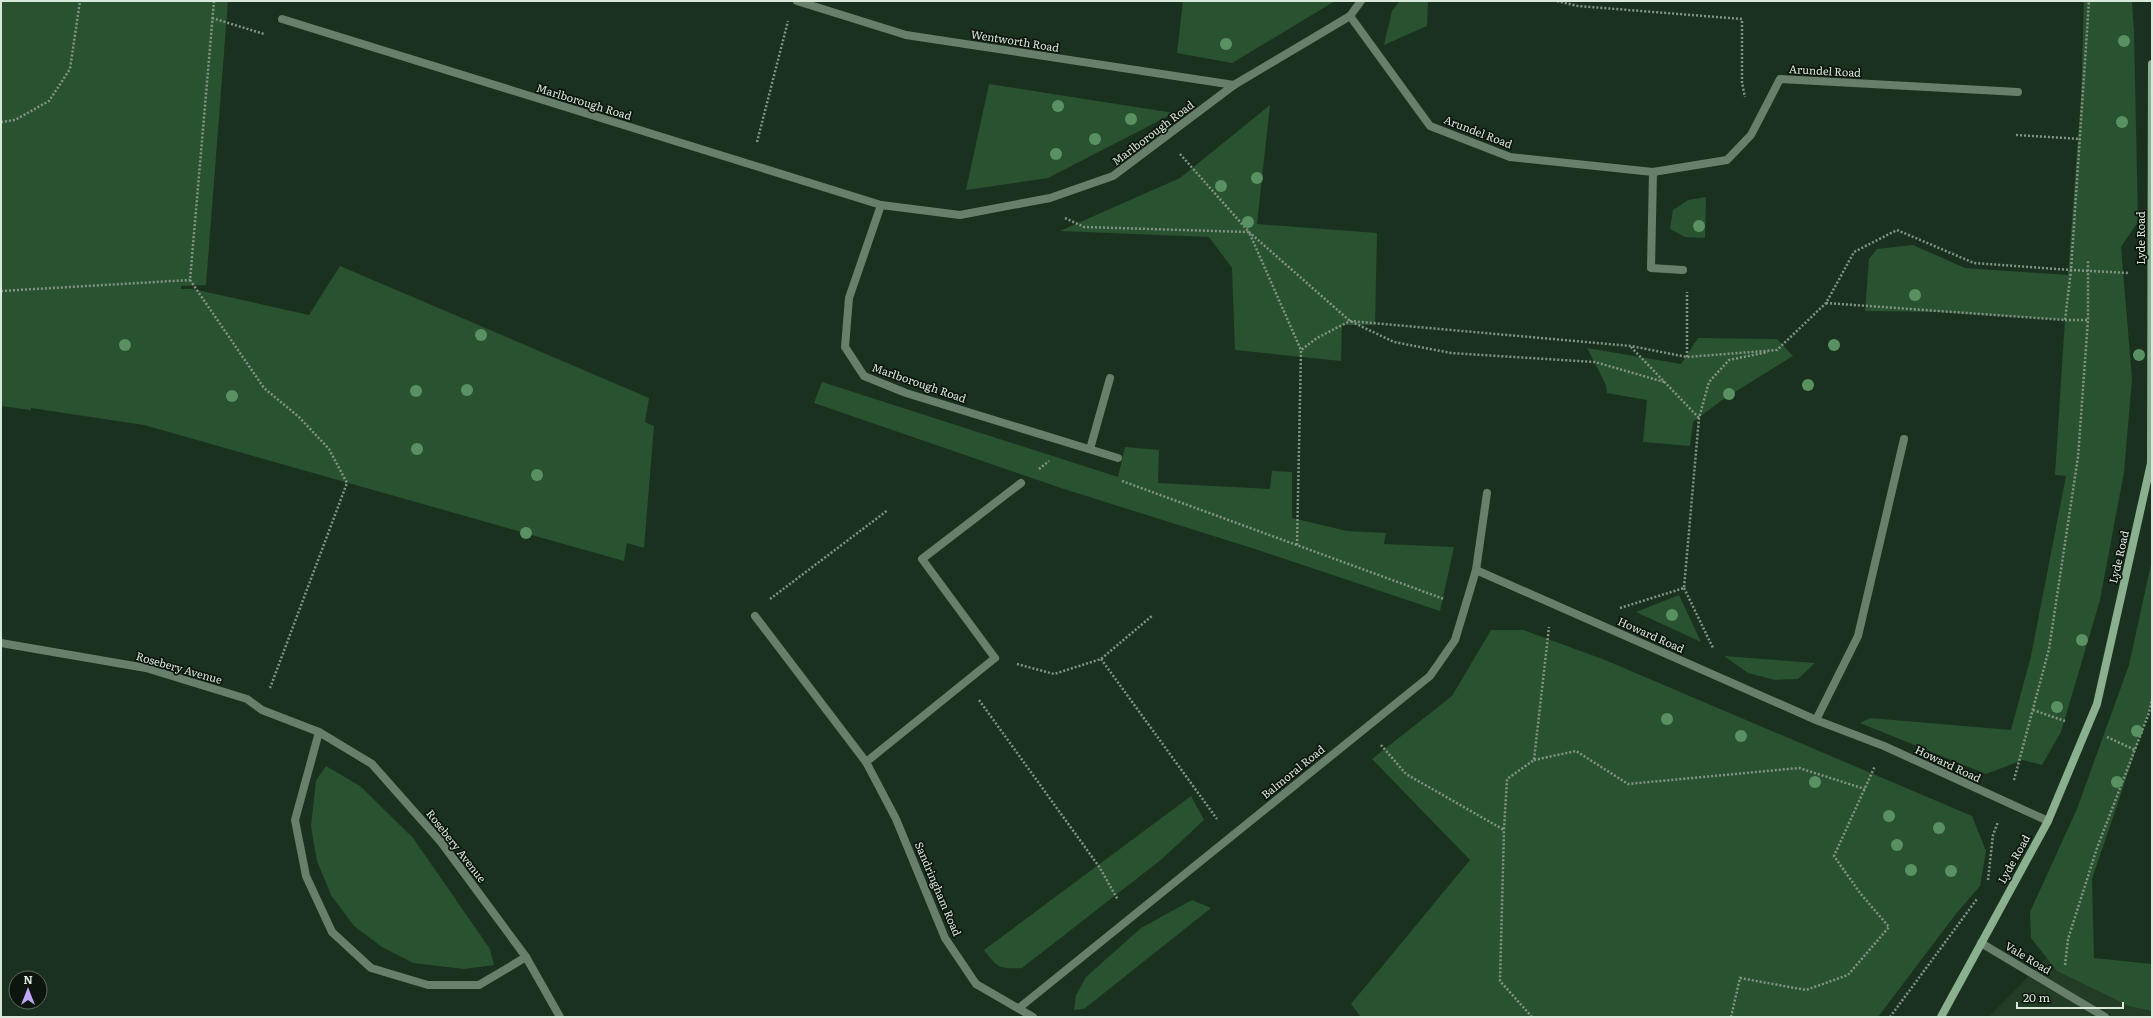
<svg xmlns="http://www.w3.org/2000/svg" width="2153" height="1018" font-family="Literata,serif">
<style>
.built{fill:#223c26}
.green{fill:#295231}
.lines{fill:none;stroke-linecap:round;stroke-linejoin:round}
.path{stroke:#839485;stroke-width:2.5;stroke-dasharray:2 2;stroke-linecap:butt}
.lane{stroke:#68806b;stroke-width:8}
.street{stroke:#68806b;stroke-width:8}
.secondary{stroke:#8ab08f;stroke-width:8}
.tree{fill:#5a9163}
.labels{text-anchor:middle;stroke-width:3.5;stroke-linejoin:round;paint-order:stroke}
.street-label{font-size:11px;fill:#dae7db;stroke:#0d160e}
</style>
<rect width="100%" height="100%" fill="#1b311f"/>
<polygon class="built" points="2052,952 2152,999 2152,1017 1989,1017"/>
<g class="green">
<polygon points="1,1 228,1 206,285 181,286 181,289 193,289 309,315 340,266 649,398 645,422 654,426 644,548 627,543 624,561 144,425 31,408 31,410 1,406"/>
<polygon points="1183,1 1335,1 1232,63 1177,53"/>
<polygon points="1400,1 1428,1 1427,26 1384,45 1392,11"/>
<polygon points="2084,1 2132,1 2134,32 2138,222 2121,247 2132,379 2124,472 2100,600 2061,732 2042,765 2023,760 1986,774 1860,723 1870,718 2011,730 2031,656 2066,476 2055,475 2065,320 1938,312 1865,311 1869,259 1877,249 1913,245 1965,268 2068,275 2081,97"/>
<polygon points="989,84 1174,113 1048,178 966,190"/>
<polygon points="1270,105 1257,224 1377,233 1375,325 1342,325 1341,361 1235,350 1232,268 1209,237 1060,231 1180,178"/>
<polygon points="1706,197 1705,238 1685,237 1670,229 1673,210 1688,200"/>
<polygon points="1698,338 1777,339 1793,356 1722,400 1693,422 1690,446 1643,442 1647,400 1607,393 1606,385 1587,348 1681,364"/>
<polygon points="822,382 1118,477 1125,447 1159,450 1158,483 1270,489 1272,471 1292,472 1292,518 1347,531 1386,533 1384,544 1454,547 1440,611 1255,549 1064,489 814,403"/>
<polygon points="2152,560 2152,702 2092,879 2094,958 2152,964 2152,1011 2129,1006 2057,971 2031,938 2030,912 2077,809 2129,665"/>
<polygon points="1679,595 1701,642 1636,612"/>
<polygon points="1491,630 1523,630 1605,660 1972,816 1986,851 1980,886 1955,915 1878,1017 1361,1017 1351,1004 1470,860 1372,759 1452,696"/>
<polygon points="1724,656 1815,663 1798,679 1775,680 1748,673"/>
<polygon points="326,766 360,786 413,838 490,949 494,965 464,969 413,963 382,947 354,926 331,895 317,861 311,826 316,781"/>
<path d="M1191,796L1204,820L1162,859L1022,968C1000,969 997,968 984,950Z"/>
<polygon points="1192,900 1211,908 1084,1009 1074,1010 1076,995 1086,977 1141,928"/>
</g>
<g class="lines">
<g class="path">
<polyline points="214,1 190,280 264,388 299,417 329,449 347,483 270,688"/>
<polyline points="1557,1 1578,6 1742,19 1742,83 1745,97"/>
<polyline points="212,18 264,34"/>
<polyline points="1,122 15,120 49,101 70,69 80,1"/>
<polyline points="2016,135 2080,139"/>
<polyline points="757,142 788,21"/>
<polyline points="1180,154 1249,232 1350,321 1394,342 1451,353 1595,362 1664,382"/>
<polyline points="1065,218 1084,227 1249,232 1301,350"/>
<polyline points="1,291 190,280"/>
<polyline points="1826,303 2065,320 2071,270 2089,1"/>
<polyline points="2065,320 2088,320"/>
<polyline points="1631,347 1699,418"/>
<polyline points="1687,357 1687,292"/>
<polyline points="1039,469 1049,461"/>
<polyline points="1122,481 1444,599"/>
<polyline points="1297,545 1301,350 1317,338 1350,321 1631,346 1687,357 1777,350 1826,303 1854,252 1897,230 1974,263 2071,270 2129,273"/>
<polyline points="1684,588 1713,648"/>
<polyline points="770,599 888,510"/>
<polyline points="1620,608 1684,588 1699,418 1709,382 1729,360 1768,352"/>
<polyline points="1101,659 1217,819"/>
<polyline points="1017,664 1054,674 1101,659 1153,615"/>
<polyline points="979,700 1100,868 1118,900"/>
<polyline points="2033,710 2065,721"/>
<polyline points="2107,737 2135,750"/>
<polyline points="1381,745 1406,774 1504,830"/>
<polyline points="1534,760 1576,751 1628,784 1799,768 1865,789"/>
<polyline points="2014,780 2049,649 2078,457 2088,320 2088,260"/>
<polyline points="1988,880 1993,835 1998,822"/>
<polyline points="2065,965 2068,939 2097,848 2149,713 2152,699"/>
<polyline points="1532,1017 1500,981 1504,830 1507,779 1534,760 1549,627"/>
<polyline points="1731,1017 1740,978 1806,990 1848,975 1889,927 1860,893 1834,856 1875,766"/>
<polyline points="1890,1017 1977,899"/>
</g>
<g class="lane">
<polyline points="1090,449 1110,378"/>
<polyline points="995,658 922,559 1021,483"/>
</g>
<g class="street">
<polyline points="797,1 906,35 1234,85"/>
<polyline points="1350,16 1430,126 1510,157 1653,172 1727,160 1751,135 1780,79 2018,92"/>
<polyline points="282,19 881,205 960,215 1050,198 1113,176 1234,85 1350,16 1361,1"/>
<polyline points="1653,172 1651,268 1683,270"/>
<polyline points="881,205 849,298 845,347 864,376 906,393 1118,458"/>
<polyline points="1476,570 1816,720 1884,746 2048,821"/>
<polyline points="755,616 866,762 896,819 945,938 976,984 1033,1017"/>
<polyline points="1,643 146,668 247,699 262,710 319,732 372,764 441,842 526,957 560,1017"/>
<polyline points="1816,720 1858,636 1904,439"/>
<polyline points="319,732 295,820 306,876 332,932 371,968 428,985 479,985 526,957"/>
<polyline points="866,762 995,658"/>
<polyline points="1981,943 2105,1017"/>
<polyline points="1019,1008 1430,676 1455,640 1465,607 1476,570 1487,493"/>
</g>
<polyline class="secondary" points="1941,1017 2048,821 2097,704 2151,463 2152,64"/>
</g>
<g class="tree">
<circle cx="2124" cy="41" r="6"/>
<circle cx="1226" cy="44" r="6"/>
<circle cx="1058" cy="106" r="6"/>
<circle cx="1131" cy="119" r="6"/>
<circle cx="2122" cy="122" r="6"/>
<circle cx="1095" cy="139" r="6"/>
<circle cx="1056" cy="154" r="6"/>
<circle cx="1257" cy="178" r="6"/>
<circle cx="1221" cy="186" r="6"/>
<circle cx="1248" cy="222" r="6"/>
<circle cx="1699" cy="226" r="6"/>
<circle cx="1915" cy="295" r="6"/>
<circle cx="481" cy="335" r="6"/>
<circle cx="125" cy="345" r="6"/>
<circle cx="1834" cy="345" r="6"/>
<circle cx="2139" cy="355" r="6"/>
<circle cx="1808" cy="385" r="6"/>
<circle cx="467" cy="390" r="6"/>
<circle cx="416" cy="391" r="6"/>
<circle cx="1729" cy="394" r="6"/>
<circle cx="232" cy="396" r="6"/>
<circle cx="417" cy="449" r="6"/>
<circle cx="537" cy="475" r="6"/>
<circle cx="526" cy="533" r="6"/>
<circle cx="1672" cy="615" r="6"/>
<circle cx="2082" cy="640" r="6"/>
<circle cx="2057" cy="707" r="6"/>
<circle cx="1667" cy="719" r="6"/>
<circle cx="2137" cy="731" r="6"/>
<circle cx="1741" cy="736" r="6"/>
<circle cx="1815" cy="782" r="6"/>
<circle cx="2117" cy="782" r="6"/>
<circle cx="1889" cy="816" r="6"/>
<circle cx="1939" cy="828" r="6"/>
<circle cx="1897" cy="845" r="6"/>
<circle cx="1911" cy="870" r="6"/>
<circle cx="1951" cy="871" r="6"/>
</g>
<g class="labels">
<g class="street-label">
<text transform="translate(1015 41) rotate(9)" y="4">Wentworth Road</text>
<text transform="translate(1825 71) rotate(3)" y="4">Arundel Road</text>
<text transform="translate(584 102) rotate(17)" y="4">Marlborough Road</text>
<text transform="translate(1478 132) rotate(21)" y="4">Arundel Road</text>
<text transform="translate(1153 133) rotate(-37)" y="4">Marlborough Road</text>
<text transform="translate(2141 238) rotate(-90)" y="4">Lyde Road</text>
<text transform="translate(919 383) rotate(19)" y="4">Marlborough Road</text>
<text transform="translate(2119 557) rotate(-77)" y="4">Lyde Road</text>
<text transform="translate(1651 635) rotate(24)" y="4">Howard Road</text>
<text transform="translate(179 668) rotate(16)" y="4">Rosebery Avenue</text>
<text transform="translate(1948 764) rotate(25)" y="4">Howard Road</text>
<text transform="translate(1293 772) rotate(-39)" y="4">Balmoral Road</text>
<text transform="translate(456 846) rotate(52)" y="4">Rosebery Avenue</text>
<text transform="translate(2014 859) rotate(-61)" y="4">Lyde Road</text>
<text transform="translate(938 889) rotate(67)" y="4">Sandringham Road</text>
<text transform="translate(2028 958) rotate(31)" y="4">Vale Road</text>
</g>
</g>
<rect width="2153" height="1018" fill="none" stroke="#dae7db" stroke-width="4"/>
<g transform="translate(28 990)"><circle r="19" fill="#0d160e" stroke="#5f6a60"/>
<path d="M0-3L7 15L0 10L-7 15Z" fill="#c0a8f4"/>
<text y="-6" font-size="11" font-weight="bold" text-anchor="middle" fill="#dae7db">N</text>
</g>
<path d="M2017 1002v6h106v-6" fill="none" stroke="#dae7db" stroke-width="2"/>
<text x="2023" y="1002" font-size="12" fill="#dae7db" stroke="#0d160e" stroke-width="3" paint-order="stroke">20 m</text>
</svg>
